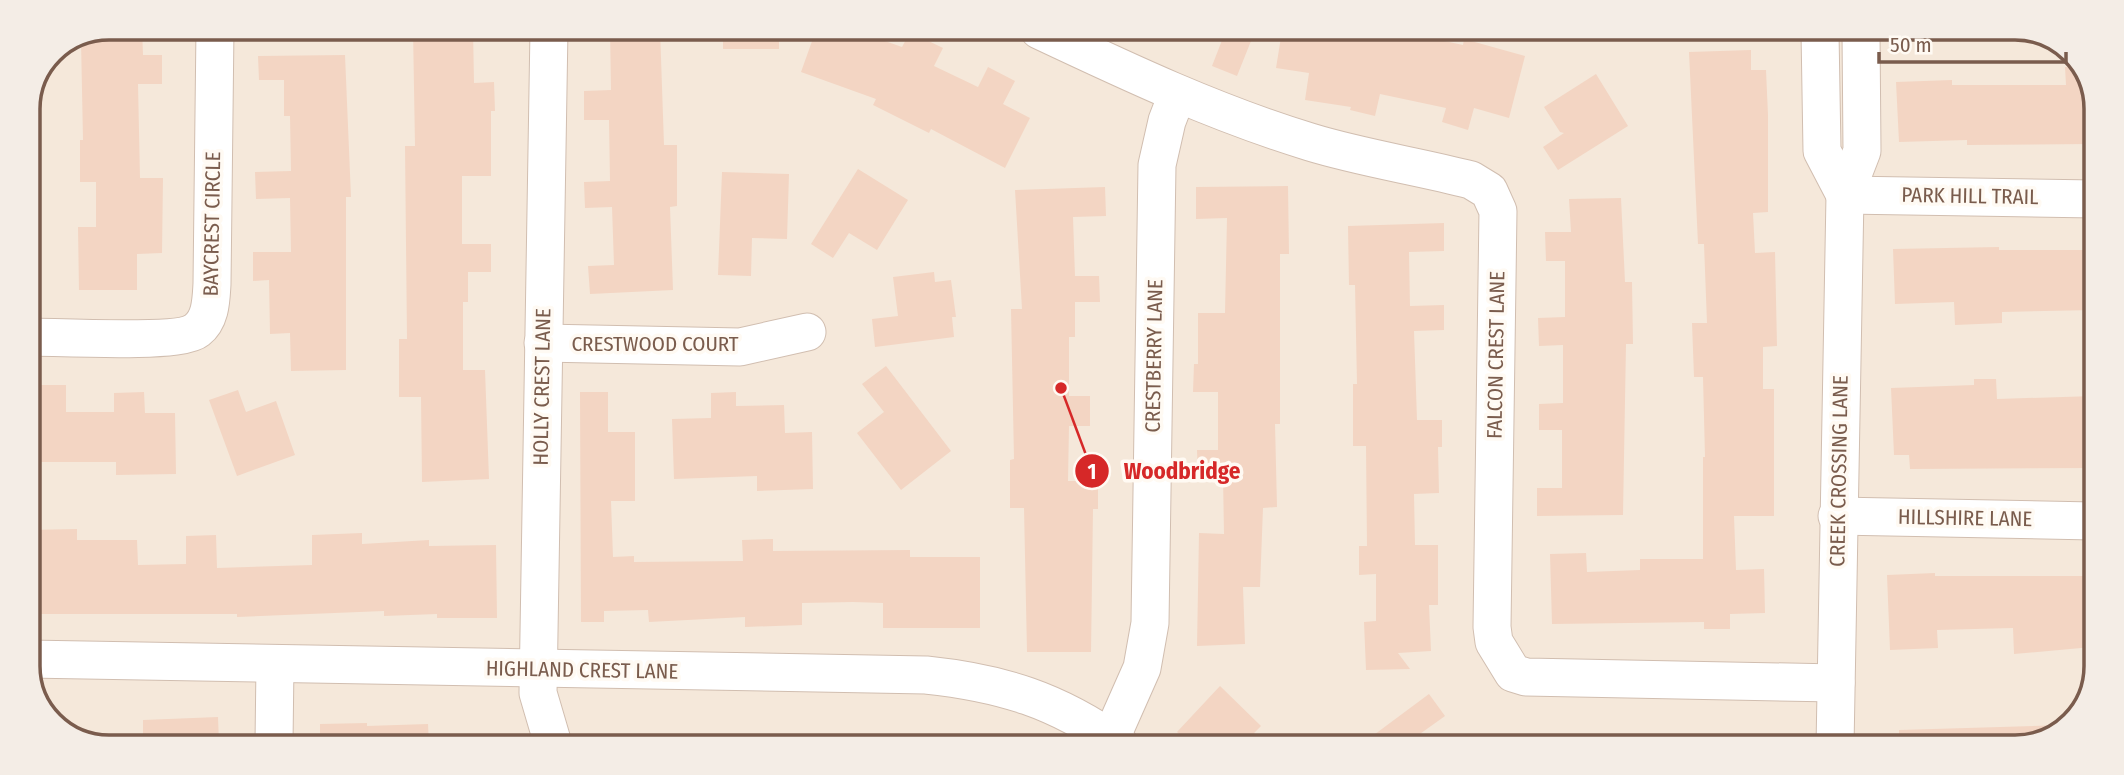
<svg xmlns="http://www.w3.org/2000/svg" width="2124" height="775" font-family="'Fira Sans Condensed',sans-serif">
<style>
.residential{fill:#f5e8da}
.building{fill:#f3d5c3}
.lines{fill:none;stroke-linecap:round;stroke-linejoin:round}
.minor-casing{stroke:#d1beb0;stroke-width:39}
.minor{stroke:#fff;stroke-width:37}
.labels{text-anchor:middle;stroke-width:7;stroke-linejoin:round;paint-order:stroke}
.street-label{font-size:21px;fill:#7a5c4d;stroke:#fffaf3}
.rim{fill:none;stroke:#7a5c4d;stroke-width:3.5}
.leader{fill:none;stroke:#d62828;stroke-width:2.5}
.callout-dot{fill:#d62828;stroke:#fffaf3;stroke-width:2.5}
.mark-label{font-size:21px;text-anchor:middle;font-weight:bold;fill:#fff}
.callout-label{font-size:23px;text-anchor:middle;font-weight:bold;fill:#d62828;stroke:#fffaf3;stroke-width:7;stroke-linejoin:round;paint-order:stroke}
</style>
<rect width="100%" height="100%" fill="#fdf6ec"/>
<polygon class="residential" points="110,28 1648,31 2048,38 2079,60 2096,104 2092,691 2064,730 2015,747 84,743 45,715 28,671 28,105 52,52"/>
<g class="building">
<polygon points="110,28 142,28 143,55 162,55 162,84 138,84 140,178 163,178 162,253 137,254 137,290 79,290 78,227 96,227 96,182 80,182 80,140 83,140 81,40"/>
<polygon points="413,29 473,29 474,83 494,82 495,111 491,111 491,176 462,176 462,244 491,244 491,272 468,272 468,302 463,302 463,370 485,370 489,479 422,482 421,397 399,397 399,339 407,339 405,146 415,146"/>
<polygon points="610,29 660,29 664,145 677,145 677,206 670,207 673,290 590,294 588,266 614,265 612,207 585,208 584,182 610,181 609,120 584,120 584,91 611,90"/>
<rect x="723" y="29" width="56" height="20"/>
<polygon points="816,30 854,30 902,47 910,32 943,48 934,66 978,87 988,67 1015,81 1003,104 1030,118 1005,168 931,129 929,133 873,105 876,99 801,72"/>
<polygon points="1226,30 1255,31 1237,76 1212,66"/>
<polygon points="1282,31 1313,31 1313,33 1365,41 1367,31 1398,31 1463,45 1464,39 1525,56 1509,118 1474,108 1468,130 1442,122 1446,108 1380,94 1375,116 1350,110 1351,107 1305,100 1309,73 1276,68"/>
<polygon points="1751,50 1751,70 1766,70 1768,115 1768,212 1753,213 1755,253 1775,252 1777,346 1763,347 1763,389 1774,389 1774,516 1734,516 1736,570 1764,569 1765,613 1730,614 1730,629 1704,629 1704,622 1552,624 1550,554 1586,553 1587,572 1640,570 1640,559 1703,559 1703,457 1705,457 1703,377 1694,377 1692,323 1707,323 1704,244 1698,244 1689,52"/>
<polygon points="345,55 351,197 346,197 346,370 291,371 290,333 270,334 269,280 253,281 253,252 291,252 290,198 256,199 255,172 291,171 290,116 284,116 284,80 259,80 258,56"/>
<polygon points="2065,67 2082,67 2090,88 2091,144 1967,145 1967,140 1899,142 1896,82 1952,80 1952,85 2066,85"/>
<polygon points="1596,74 1628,126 1558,170 1543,147 1564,133 1560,132 1544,107"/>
<polygon points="858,169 908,200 877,250 849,233 833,258 811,244"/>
<polygon points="722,172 789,174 787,239 752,238 751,276 718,275"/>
<polygon points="1288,186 1289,254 1280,254 1280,424 1275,424 1277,507 1263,508 1260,587 1243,587 1245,644 1197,646 1199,533 1224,534 1223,477 1198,477 1197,450 1218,450 1218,392 1193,392 1194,364 1198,364 1198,313 1225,313 1227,218 1196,219 1196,187"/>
<polygon points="1105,187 1106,216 1073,217 1075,276 1099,276 1100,302 1075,302 1075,337 1069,337 1069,396 1090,396 1090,426 1069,426 1068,481 1098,481 1098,509 1093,509 1091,652 1027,652 1024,508 1010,508 1010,460 1014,459 1011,309 1022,309 1015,190"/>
<polygon points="1621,198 1625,282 1632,282 1633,344 1626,344 1623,515 1537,516 1537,488 1562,488 1562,430 1539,430 1539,404 1563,403 1563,345 1539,346 1538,318 1565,317 1565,261 1546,261 1545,232 1571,232 1569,199"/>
<polygon points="1444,223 1444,251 1409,252 1410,306 1444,305 1444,330 1414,331 1417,420 1442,420 1442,447 1438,447 1439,493 1414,494 1415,545 1438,545 1438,605 1429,605 1431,651 1398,653 1410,669 1366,670 1364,622 1376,621 1376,574 1359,575 1359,546 1367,546 1366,446 1353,446 1353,384 1357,384 1355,285 1349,285 1348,226"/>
<polygon points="1999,247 1999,250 2095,250 2094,310 2002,312 2002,323 1955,325 1954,302 1895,304 1893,249"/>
<polygon points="934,272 935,282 951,280 956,317 952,317 954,337 875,347 872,319 898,316 893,277"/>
<polygon points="886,366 951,451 901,490 857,433 884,412 862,384"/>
<polygon points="1974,379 1996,379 1997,399 2094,396 2093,468 1910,469 1909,455 1894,455 1891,388 1974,385"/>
<polygon points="33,385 66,385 66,412 114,412 114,393 144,392 145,413 175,413 176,474 116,475 116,462 34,462"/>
<polygon points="238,390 246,412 276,401 295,455 237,476 209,400"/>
<polygon points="580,392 608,392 608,432 635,432 635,501 611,501 613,557 634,556 634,562 743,561 742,540 773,539 773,551 910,550 910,557 980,557 980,628 883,628 883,603 853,602 802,603 802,625 745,627 745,617 649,622 648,610 604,611 604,622 581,622"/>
<polygon points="736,392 736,406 784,405 785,433 812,432 813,489 757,491 757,476 674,479 672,419 711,418 711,393"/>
<polygon points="77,529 77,540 137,540 138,565 186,564 186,536 216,535 217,568 312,565 312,535 362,533 362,544 429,540 429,546 496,545 497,618 437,618 437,614 384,616 384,611 237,617 237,614 28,614 28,530"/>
<polygon points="1935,573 1935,576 2093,576 2092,647 2014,654 2013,628 1937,630 1938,648 1890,650 1887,575"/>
<polygon points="1220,686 1261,726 1254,733 1266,745 1191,745 1177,732"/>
<polygon points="1429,694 1445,716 1403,746 1359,746"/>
<polygon points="218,717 219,743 143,743 143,720"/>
<polygon points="367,723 367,726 428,724 429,744 320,743 320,724"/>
<polygon points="2063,725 2064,730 2015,747 1899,747 1899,730"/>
</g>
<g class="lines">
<g class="minor-casing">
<g id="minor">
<polyline points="549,29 538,693 553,744"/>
<path d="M1039,30C1128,72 1215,113 1310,142C1362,158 1417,166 1471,180L1489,191L1498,211L1492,627L1494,642L1513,673L1526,677L1836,683"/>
<polyline points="1820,32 1822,151 1845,195"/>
<polyline points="1845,195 2095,199"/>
<path d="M28,337C57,337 180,344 197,330C211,319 211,300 212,284L215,28"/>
<polyline points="543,343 740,347 807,332"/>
<polyline points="1837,516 2093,521"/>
<path d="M28,659L926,675C1002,683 1057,700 1120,745"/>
<polyline points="1111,738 1142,668 1150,623 1157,165 1167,121 1177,95"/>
<polyline points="274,743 275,664"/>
<polyline points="1835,747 1845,195 1862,151 1861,32"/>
</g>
</g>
<use href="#minor" class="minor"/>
</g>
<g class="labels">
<g class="street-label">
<text transform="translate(1970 196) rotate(1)" y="7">PARK HILL TRAIL</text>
<text transform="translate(212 224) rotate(-89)" y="7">BAYCREST CIRCLE</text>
<text x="655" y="351">CRESTWOOD COURT</text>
<text transform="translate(1496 355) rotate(-89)" y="7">FALCON CREST LANE</text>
<text transform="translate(1154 356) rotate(-89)" y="7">CRESTBERRY LANE</text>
<text transform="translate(542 387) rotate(-89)" y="7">HOLLY CREST LANE</text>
<text transform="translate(1839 471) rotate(-89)" y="7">CREEK CROSSING LANE</text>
<text transform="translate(1965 518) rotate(1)" y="7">HILLSHIRE LANE</text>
<text transform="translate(582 670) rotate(1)" y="7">HIGHLAND CREST LANE</text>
</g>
</g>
<path d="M0 0H2124V775H0ZM109 40H2015A69 69 0 0 1 2084 109V666A69 69 0 0 1 2015 735H109A69 69 0 0 1 40 666V109A69 69 0 0 1 109 40Z" fill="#f4ede6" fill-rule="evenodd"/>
<path class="rim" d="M109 40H2015A69 69 0 0 1 2084 109V666A69 69 0 0 1 2015 735H109A69 69 0 0 1 40 666V109A69 69 0 0 1 109 40Z"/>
<path class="leader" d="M1061 388L1092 471"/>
<g class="callout-dot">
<circle cx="1061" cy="388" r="7"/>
<circle cx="1092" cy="471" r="18"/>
</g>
<g class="mark-label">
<text x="1092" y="479">1</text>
</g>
<g class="callout-label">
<text x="1182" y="479">Woodbridge</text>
</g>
<path d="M1879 52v10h187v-10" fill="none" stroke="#7a5c4d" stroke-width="3.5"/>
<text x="1890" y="52" font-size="21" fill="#7a5c4d" stroke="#fffaf3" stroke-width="5" paint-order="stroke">50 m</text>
</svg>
